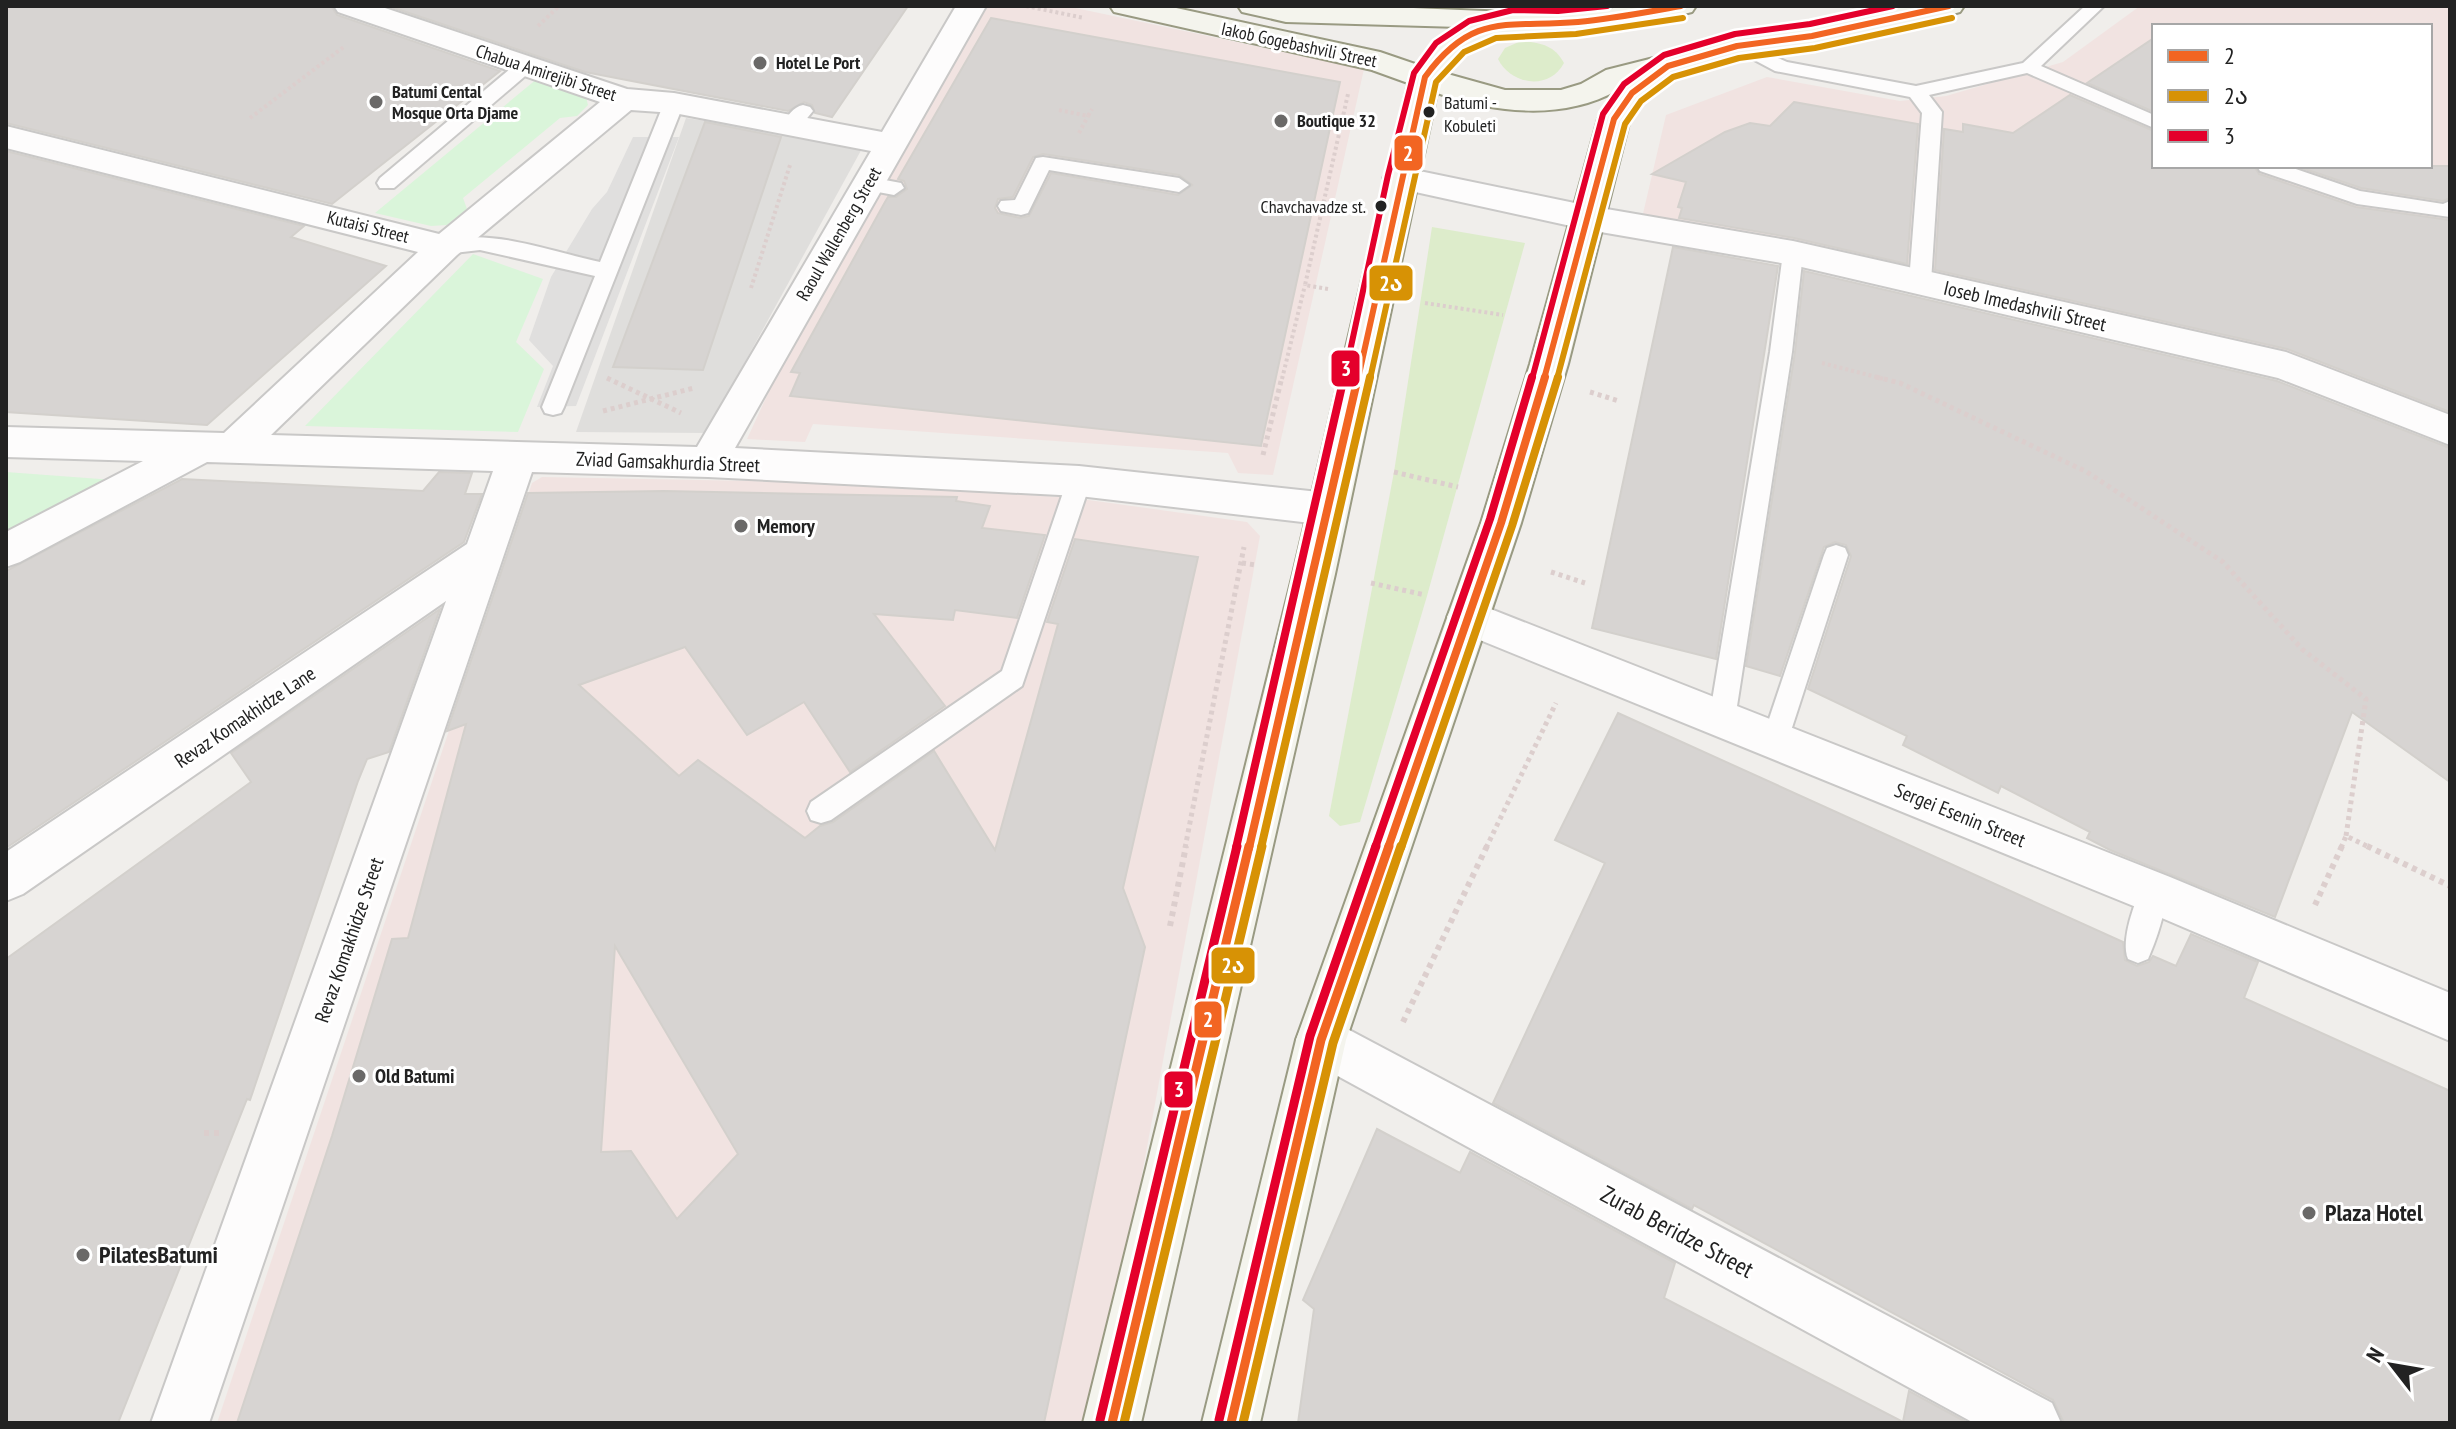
<svg xmlns="http://www.w3.org/2000/svg" width="2456" height="1429" font-family="'PT Sans Narrow','Noto Sans Georgian',sans-serif">
<style>
.residential{fill:#dfdedc}
.commercial{fill:#f1e3e1;fill-rule:evenodd}
.grass{fill:#ddeccb}
.park{fill:#daf5da}
.parking{fill:#e0dfde}
.building{fill:#d7d4d2;stroke:#d3d0cc;stroke-width:2;fill-rule:evenodd}
.lines{fill:none;stroke-linecap:round;stroke-linejoin:round}
.lane-casing{stroke:#c9c8c7;stroke-width:4}
.street-casing{stroke:#c9c8c7;stroke-width:4}
.secondary-casing{stroke:#999a82;stroke-width:4}
.path-far2{stroke:#dccecd;stroke-width:4;stroke-dasharray:3 3;stroke-linecap:butt}
.path-far1{stroke:#dccecd;stroke-width:5;stroke-dasharray:4 4;stroke-linecap:butt}
.path{stroke:#dccecd;stroke-width:6;stroke-dasharray:5 5;stroke-linecap:butt}
.lane{fill:#fdfcfc;fill-rule:evenodd}
.street{fill:#fdfcfc;fill-rule:evenodd}
.secondary{fill:#f4f4ed;fill-rule:evenodd}
.bus-1-far2-casing{stroke:#fff;stroke-width:11}
.bus-1-far1-casing{stroke:#fff;stroke-width:14}
.bus-1-casing{stroke:#fff;stroke-width:15}
.bus-2-far2-casing{stroke:#fff;stroke-width:11}
.bus-2-far1-casing{stroke:#fff;stroke-width:14}
.bus-2-casing{stroke:#fff;stroke-width:15}
.bus-3-far2-casing{stroke:#fff;stroke-width:11}
.bus-3-far1-casing{stroke:#fff;stroke-width:14}
.bus-3-casing{stroke:#fff;stroke-width:15}
.bus-1-far2{stroke:#f26522;stroke-width:6}
.bus-1-far1{stroke:#f26522;stroke-width:8}
.bus-1{stroke:#f26522;stroke-width:9}
.bus-2-far2{stroke:#d79205;stroke-width:6}
.bus-2-far1{stroke:#d79205;stroke-width:8}
.bus-2{stroke:#d79205;stroke-width:9}
.bus-3-far2{stroke:#e4002b;stroke-width:6}
.bus-3-far1{stroke:#e4002b;stroke-width:8}
.bus-3{stroke:#e4002b;stroke-width:9}
.poi-dot{fill:#6a6968;stroke:#fff;stroke-width:3}
.bus-dot{fill:#222;stroke:#fff;stroke-width:3}
.labels{text-anchor:middle;stroke-width:6;stroke-linejoin:round;paint-order:stroke}
.far-street-label{font-size:18px;fill:#222;stroke:#fff}
.far-poi-label{font-size:18px;font-weight:bold;fill:#222;stroke:#fff;text-anchor:start}
.bus-label{font-size:18px;fill:#222;stroke:#fff;text-anchor:start}
.street-label{font-size:20px;fill:#222;stroke:#fff}
.poi-label{font-size:20px;font-weight:bold;fill:#222;stroke:#fff;text-anchor:start}
.near-poi-label{font-size:24px;font-weight:bold;fill:#222;stroke:#fff;text-anchor:start}
.near-street-label{font-size:24px;fill:#222;stroke:#fff}
.line-badge{stroke:#fff;stroke-width:3}
.badge-label{font-size:22px;text-anchor:middle;font-weight:bold;fill:#fff}
</style>
<rect width="100%" height="100%" fill="#f0eeeb"/>
<polygon class="residential" points="686,118 864,145 706,433 576,432"/>
<g class="commercial">
<polygon points="988,6 1066,6 1364,69 1273,475 1238,473 1228,453 813,424 805,442 747,439 813,296"/>
<path d="M2140,6H2450V421L1642,218L1666,115L1767,77L1900,101L1946,96L2063,62ZM2154,26H2430V166H2154Z"/>
<polygon points="542,477 863,483 1074,498 1247,522 1260,536 1096,1423 217,1423 532,483"/>
</g>
<g class="grass">
<path d="M1521,41C1541,43 1554,45 1564,63C1549,91 1511,85 1498,59L1505,48Z"/>
<polygon points="1432,227 1525,243 1427,596 1360,822 1340,826 1329,816 1394,472"/>
</g>
<g class="park">
<polygon points="538,78 585,93 588,105 577,116 560,118 463,198 467,209 447,225 431,226 375,213"/>
<polygon points="473,254 543,279 516,342 544,369 518,432 305,426"/>
<polygon points="6,472 114,480 6,538"/>
</g>
<polygon class="parking" points="633,137 679,137 576,406 537,407 553,366 529,340 551,277 592,209 607,192"/>
<g class="building">
<polygon points="6,6 331,6 337,15 500,71 332,204 6,123"/>
<polygon points="388,6 908,6 832,117 815,113 812,105 804,102 788,111 585,72"/>
<path d="M991,18L1340,82L1261,446L790,396L800,373L791,372L885,202L888,197H896L907,189L904,181L898,179ZM1043,154L1179,175L1192,185L1178,195L1051,173L1029,216L1020,218L998,213L995,208L998,199L1013,197L1033,157Z"/>
<polygon points="2154,38 2154,112 2087,83"/>
<polygon points="2070,95 2154,131 2154,166 2254,166 2259,174 2356,207 2450,220 2450,412 2287,349 1935,270 1944,129 1963,132 1963,124 2013,133"/>
<polygon points="1794,102 1918,124 1907,264 1794,238 1679,218 1682,208 1678,207 1686,182 1652,174 1725,132 1750,123 1770,126"/>
<polygon points="705,122 781,137 703,370 613,367"/>
<polygon points="6,151 304,226 291,237 386,266 207,425 6,412"/>
<polygon points="2296,166 2450,166 2450,198 2443,201 2361,188"/>
<polygon points="1673,247 1778,266 1716,659 1592,628"/>
<polygon points="1804,271 2277,381 2450,448 2450,782 2352,712 2275,917 2110,850 2087,838 2090,832 2001,786 1998,793 1903,745 1907,736 1808,689 1851,556 1846,545 1835,542 1824,547 1780,676 1746,666 1795,352"/>
<polygon points="439,472 472,473 465,494 482,494 464,542 6,848 6,571 182,479 423,491"/>
<path d="M664,491L957,497L956,501L990,506L982,528L1045,535L1017,618L955,610L953,620L874,614L945,706L850,772L804,702L747,735L685,647L579,685L679,776L698,760L805,838L820,826L833,822L934,751L995,850L1058,624L1047,622L1075,539L1198,557L1123,888L1145,947L1044,1423H237L332,1136L392,939L408,938L466,724L447,731L528,493ZM615,946L738,1154L677,1219L631,1151L601,1152Z"/>
<polygon points="440,609 389,752 367,759 358,781 250,1100 247,1099 118,1423 6,1423 6,959 251,782 231,753"/>
<polygon points="1618,713 2123,942 2125,960 2137,966 2149,962 2153,956 2176,966 2191,934 2258,962 2244,998 2450,1091 2450,1423 2064,1423 2053,1400 1694,1205 1692,1209 1493,1103 1605,863 1555,840"/>
<polygon points="1377,1129 1460,1173 1470,1152 1675,1263 1664,1298 1903,1422 1909,1391 1968,1423 1298,1423 1314,1309 1303,1300"/>
</g>
<g class="lines">
<g class="lane-casing">
<g id="lane">
<polygon points="2085,6 2104,6 2041,66 2154,115 2154,128 2027,73 1929,95 1942,112 1931,282 1927,287 1913,287 1909,282 1922,113 1910,97 1775,71 1728,46 1737,40 1787,62 1916,86 2023,63"/>
<polygon points="524,61 531,63 533,67 531,71 394,188 380,188 377,183 380,178 517,63"/>
<path d="M674,97L684,103L564,407L561,413L553,415L545,413L542,407L595,276L480,250L445,254L438,252L435,247L438,242C490,227 549,251 600,262L664,103Z"/>
<path d="M803,105L810,107L813,111L799,128H785L782,124C788,116 793,107 803,105Z"/>
<polygon points="1043,157 1179,178 1189,185 1179,192 1049,170 1028,213 1021,215 1001,211 998,206 1001,201 1015,200 1036,158"/>
<polygon points="2257,166 2287,166 2360,191 2443,204 2450,201 2450,217 2357,204 2260,171"/>
<polygon points="869,177 901,183 904,188 894,195 862,189 859,184 862,179"/>
<polygon points="1793,246 1800,248 1803,253 1792,352 1735,719 1731,727 1722,730 1713,727 1709,719 1770,352 1783,253 1786,248"/>
<polygon points="1079,472 1087,475 1091,481 1022,686 831,820 821,823 811,820 807,811 811,802 1002,671 1067,481 1071,475"/>
<polygon points="1836,545 1845,548 1848,555 1788,740 1784,748 1775,751 1766,748 1762,740 1824,555 1827,548"/>
<path d="M2153,879L2163,883C2171,902 2156,940 2148,959L2138,963L2128,959C2120,940 2135,902 2143,883Z"/>
</g>
</g>
<g class="street-casing">
<g id="street">
<path d="M334,6H379L627,89L674,93L882,132L956,6H986L735,448L1079,466L1328,493L1342,498L1348,509L1342,520L1328,525L1079,496L708,477L532,472L209,1423H151L446,601L23,894L6,901V852L467,544L493,471L207,462L20,562L6,567V532L143,461L6,457V427L224,433L418,252L6,148V126L439,234L600,102L338,12ZM631,110L674,113L871,151L697,447L271,435L457,255Z"/>
<polygon points="1400,167 1589,206 1793,241 2286,352 2450,415 2450,445 2278,378 1793,265 1589,230 1388,186 1383,178 1388,170"/>
<polygon points="1468,600 2170,877 2450,993 2450,1041 2136,907 1453,629 1447,617 1453,605"/>
<polygon points="1321,1015 2052,1403 2061,1423 1974,1423 1303,1057 1296,1040 1303,1023"/>
</g>
</g>
<g class="secondary-casing">
<path id="secondary" d="M1110,6H1167L1380,52L1418,65L1433,45L1460,27L1286,22L1242,12L1238,6H1366L1558,14L1632,6H1696L1692,12C1649,23 1602,31 1558,32C1533,33 1510,29 1486,38C1469,45 1454,60 1444,73L1505,90H1561L1581,84L1606,70L1737,37L1812,27L1907,6H1964L1960,12L1949,15L1812,45L1738,55L1681,70L1643,100L1630,119L1568,364L1521,523L1346,1040L1260,1423H1202L1296,1040L1481,523L1530,364L1598,119L1618,90C1563,121 1495,113 1437,93L1335,574L1141,1423H1083L1293,574L1408,83L1372,70L1114,12Z"/>
</g>
<g class="path-far2">
<polyline points="1026,6 1084,18"/>
<polyline points="6,9 10,6"/>
<polyline points="538,26 559,6"/>
<polyline points="1059,110 1088,116 1092,109"/>
<polyline points="250,118 345,46"/>
<polyline points="1079,133 1088,116"/>
<polyline points="1311,207 1323,208"/>
<polyline points="751,288 790,165"/>
<polyline points="1328,289 1305,285 1348,94"/>
<polyline points="1425,303 1503,315"/>
<polyline points="1822,363 1884,379"/>
<polyline points="1282,379 1305,285"/>
</g>
<g class="path-far1">
<polyline points="1876,377 1900,383 2087,472 2223,562 2302,649 2366,699 2346,836"/>
<polyline points="607,378 681,413"/>
<polyline points="1590,392 1619,401"/>
<polyline points="603,411 694,388"/>
<polyline points="1263,455 1282,377"/>
<polyline points="1394,472 1458,487"/>
<polyline points="1242,563 1256,565"/>
<polyline points="1551,572 1585,583"/>
<polyline points="1371,583 1425,595"/>
<polyline points="1185,848 1244,547"/>
<polyline points="1486,848 1556,703"/>
<polyline points="2341,848 2346,836 2371,848"/>
</g>
<g class="path">
<polyline points="2367,846 2450,886"/>
<polyline points="2315,905 2342,846"/>
<polyline points="1170,926 1186,846"/>
<polyline points="1403,1022 1487,846"/>
<polyline points="204,1133 224,1133"/>
</g>
<use href="#lane" class="lane"/>
<use href="#street" class="street"/>
<use href="#secondary" class="secondary"/>
<g class="bus-1-far2-casing">
<g id="bus-1-far2">
<path d="M1358,379L1425,77C1473,11 1507,28 1578,22C1612,19 1647,12 1681,6"/>
<polyline points="1544,379 1614,119 1632,93 1668,66 1737,46 1812,36 1949,6"/>
</g>
</g>
<g class="bus-1-far1-casing">
<g id="bus-1-far1">
<polyline points="1249,848 1358,377"/>
<polyline points="1388,848 1501,523 1545,377"/>
</g>
</g>
<g class="bus-1-casing">
<g id="bus-1">
<polyline points="1112,1423 1249,846"/>
<polyline points="1231,1423 1321,1040 1389,846"/>
</g>
</g>
<g class="bus-2-far2-casing">
<g id="bus-2-far2">
<polyline points="1370,379 1436,82 1464,52 1496,38 1576,34 1683,18"/>
<polyline points="1557,379 1625,124 1641,101 1673,77 1739,58 1815,48 1952,18"/>
</g>
</g>
<g class="bus-2-far1-casing">
<g id="bus-2-far1">
<polyline points="1261,848 1370,377"/>
<polyline points="1401,848 1512,526 1558,377"/>
</g>
</g>
<g class="bus-2-casing">
<g id="bus-2">
<polyline points="1124,1423 1262,846"/>
<polyline points="1243,1423 1333,1043 1401,846"/>
</g>
</g>
<g class="bus-3-far2-casing">
<g id="bus-3-far2">
<polyline points="1344,379 1388,175 1414,73 1436,43 1469,21 1513,10 1558,11 1607,6"/>
<polyline points="1532,379 1603,114 1624,84 1664,55 1735,34 1810,24 1893,6"/>
</g>
</g>
<g class="bus-3-far1-casing">
<g id="bus-3-far1">
<polyline points="1236,848 1344,377"/>
<polyline points="1375,848 1490,519 1532,377"/>
</g>
</g>
<g class="bus-3-casing">
<g id="bus-3">
<polyline points="1100,1420 1237,846"/>
<polyline points="1219,1420 1310,1036 1376,846"/>
</g>
</g>
<use href="#bus-1-far2" class="bus-1-far2"/>
<use href="#bus-1-far1" class="bus-1-far1"/>
<use href="#bus-1" class="bus-1"/>
<use href="#bus-2-far2" class="bus-2-far2"/>
<use href="#bus-2-far1" class="bus-2-far1"/>
<use href="#bus-2" class="bus-2"/>
<use href="#bus-3-far2" class="bus-3-far2"/>
<use href="#bus-3-far1" class="bus-3-far1"/>
<use href="#bus-3" class="bus-3"/>
</g>
<g class="poi-dot">
<circle cx="760" cy="63" r="8"/>
<circle cx="376" cy="102" r="8"/>
<circle cx="1281" cy="121" r="8"/>
<circle cx="741" cy="526" r="8"/>
<circle cx="359" cy="1076" r="8"/>
<circle cx="2309" cy="1213" r="8"/>
<circle cx="83" cy="1255" r="8"/>
</g>
<g class="bus-dot">
<circle cx="1429" cy="112" r="7"/>
<circle cx="1381" cy="206" r="7"/>
</g>
<g class="labels">
<g class="far-street-label">
<text transform="translate(1299 45) rotate(12)" y="6">Iakob Gogebashvili Street</text>
<text transform="translate(546 73) rotate(18)" y="6">Chabua Amirejibi Street</text>
<text transform="translate(368 227) rotate(14)" y="6">Kutaisi Street</text>
<text transform="translate(839 234) rotate(-60)" y="6">Raoul Wallenberg Street</text>
</g>
<g class="far-poi-label">
<text x="776" y="69">Hotel Le Port</text>
<text x="392" y="98">Batumi Cental<tspan x="392" dy="21">Mosque Orta Djame</tspan></text>
<text x="1297" y="127">Boutique 32</text>
</g>
<g class="bus-label">
<text x="1444" y="109">Batumi -<tspan x="1444" dy="23">Kobuleti</tspan></text>
<text x="1366" y="213" text-anchor="end">Chavchavadze st.</text>
</g>
<g class="street-label">
<text transform="translate(2025 306) rotate(13)" y="7">Ioseb Imedashvili Street</text>
<text transform="translate(668 462) rotate(2)" y="7">Zviad Gamsakhurdia Street</text>
<text transform="translate(245 717) rotate(-34)" y="7">Revaz Komakhidze Lane</text>
<text transform="translate(1960 815) rotate(22)" y="7">Sergei Esenin Street</text>
<text transform="translate(349 940) rotate(-71)" y="7">Revaz Komakhidze Street</text>
</g>
<g class="poi-label">
<text x="757" y="533">Memory</text>
<text x="375" y="1083">Old Batumi</text>
</g>
<g class="near-poi-label">
<text x="2325" y="1221">Plaza Hotel</text>
<text x="99" y="1263">PilatesBatumi</text>
</g>
<g class="near-street-label">
<text transform="translate(1677 1232) rotate(28)" y="8">Zurab Beridze Street</text>
</g>
</g>
<g class="line-badge">
<rect x="1393" y="134" width="31" height="38" rx="8" fill="#f26522"/>
<rect x="1368" y="264" width="46" height="38" rx="8" fill="#d79205"/>
<rect x="1330" y="349" width="31" height="39" rx="8" fill="#e4002b"/>
<rect x="1210" y="946" width="46" height="39" rx="8" fill="#d79205"/>
<rect x="1193" y="1000" width="30" height="39" rx="8" fill="#f26522"/>
<rect x="1163" y="1070" width="31" height="39" rx="8" fill="#e4002b"/>
</g>
<g class="badge-label">
<text x="1408" y="161">2</text>
<text x="1391" y="291">2ა</text>
<text x="1346" y="376">3</text>
<text x="1233" y="973">2ა</text>
<text x="1208" y="1027">2</text>
<text x="1179" y="1097">3</text>
</g>
<rect width="2456" height="1429" fill="none" stroke="#222222" stroke-width="16"/>
<rect x="2152" y="24" width="280" height="144" fill="#ffffff" stroke="#a7a7a7" stroke-width="2"/>
<rect x="2168" y="50" width="40" height="12" fill="#f26522" stroke="#a7a7a7" stroke-width="2"/>
<text x="2224" y="64" font-size="24" fill="#222222">2</text>
<rect x="2168" y="90" width="40" height="12" fill="#d79205" stroke="#a7a7a7" stroke-width="2"/>
<text x="2224" y="104" font-size="24" fill="#222222">2ა</text>
<rect x="2168" y="130" width="40" height="12" fill="#e4002b" stroke="#a7a7a7" stroke-width="2"/>
<text x="2224" y="144" font-size="24" fill="#222222">3</text>
<g transform="translate(2392 1365) rotate(301)" stroke="#ffffff" stroke-width="6" paint-order="stroke">
<path d="M0-6L14 30L0 20L-14 30Z" fill="#222222"/>
<text y="-12" font-size="22" font-weight="bold" text-anchor="middle" fill="#222222">N</text>
</g>
</svg>
